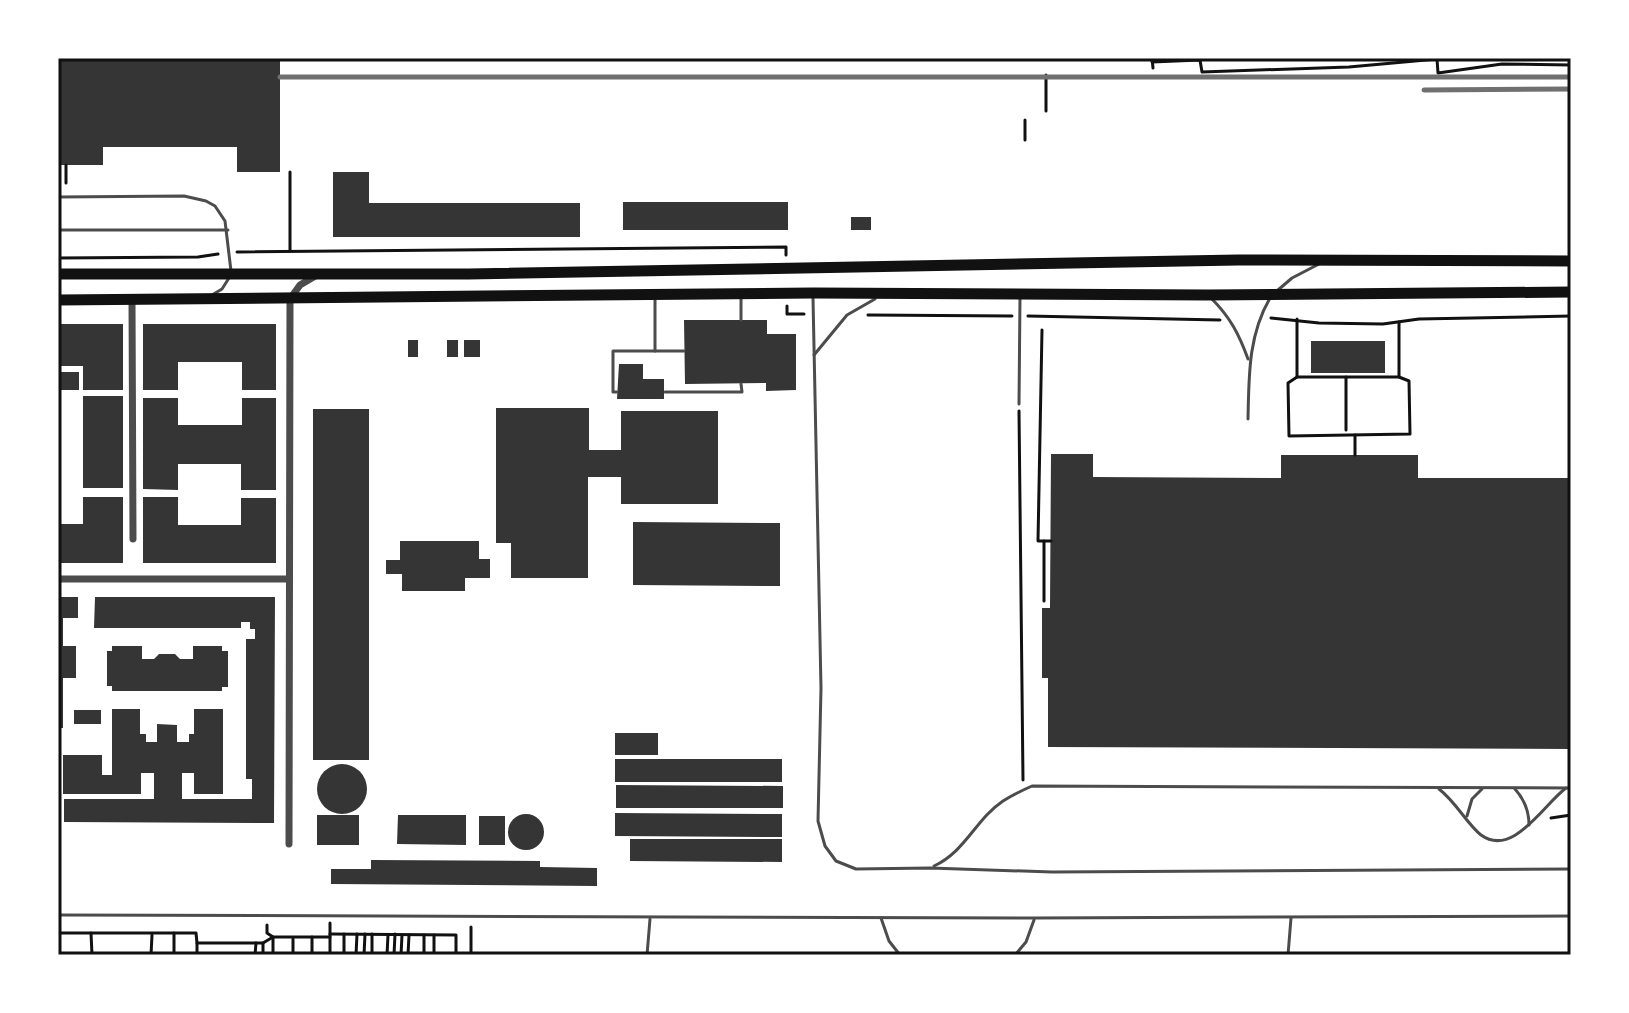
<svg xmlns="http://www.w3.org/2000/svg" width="1629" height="1013" font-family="Arial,sans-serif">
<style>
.building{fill:#353535}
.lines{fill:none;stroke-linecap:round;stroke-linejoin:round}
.path{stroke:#111;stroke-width:3}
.service{stroke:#4c4c4c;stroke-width:3}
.minor{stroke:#4c4c4c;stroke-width:7}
.primary{stroke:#111;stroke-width:11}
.rail{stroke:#707070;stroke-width:5}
.neatline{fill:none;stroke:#111;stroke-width:3}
</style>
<rect width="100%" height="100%" fill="#fff"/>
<g class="building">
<polygon points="58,58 280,58 280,172 237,172 237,147 103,147 103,165 58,165"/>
<polygon points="333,172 369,172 369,203 580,203 580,237 333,237"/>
<rect x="623" y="202" width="165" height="28"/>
<rect x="851" y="217" width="20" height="13"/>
<polygon points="684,320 767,320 767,334 796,334 796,390 766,391 766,383 685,384"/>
<polygon points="58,324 123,324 123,390 83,390 83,366 58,366"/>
<polygon points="143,324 276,324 276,390 242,390 242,362 178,362 178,390 143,390"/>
<rect x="408" y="340" width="10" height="17"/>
<rect x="447" y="340" width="11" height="17"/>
<rect x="464" y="340" width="16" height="17"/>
<rect x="1311" y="341" width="74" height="32"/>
<polygon points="619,364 643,364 643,379 664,379 664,399 617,399"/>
<rect x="58" y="372" width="21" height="18"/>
<rect x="83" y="396" width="40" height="92"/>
<polygon points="143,398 178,398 178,425 242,425 242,398 276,398 276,490 241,490 241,464 178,464 178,490 143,489"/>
<polygon points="496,408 589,408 589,450 621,450 621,411 718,411 718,504 621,504 621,477 588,477 588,578 511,578 511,543 496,543"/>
<rect x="313" y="409" width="56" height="351"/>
<polygon points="1051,454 1093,454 1093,477 1281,478 1281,455 1418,455 1418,478 1571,478 1571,749 1048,747 1048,678 1042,678 1042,608 1050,608"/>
<polygon points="83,497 123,497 123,563 58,563 58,524 83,524"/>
<polygon points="143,497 178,497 178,525 241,525 241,498 276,498 276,563 143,563"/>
<polygon points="633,522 780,523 780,586 633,585"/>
<polygon points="400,541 479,541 479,559 490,559 490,578 465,578 465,591 402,591 402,574 386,574 386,560 400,560"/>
<polygon points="58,597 78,597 78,618 63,618 63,646 76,646 76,678 63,678 63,728 58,728"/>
<polygon points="95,597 275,597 274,823 64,822 64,799 154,799 154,773 141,773 141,794 63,794 63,755 102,755 102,775 112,775 112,709 140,709 140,734 146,734 146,742 157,742 157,724 177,725 177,742 189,742 189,734 194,734 194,709 223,709 223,794 194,794 194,773 182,773 182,799 252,799 252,779 246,779 246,639 255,639 255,629 250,629 250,622 241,622 241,628 94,628"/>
<polygon points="112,646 142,646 142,659 154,659 159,654 175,654 180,659 193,659 193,646 222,646 222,651 228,651 228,687 222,687 222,691 112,691 112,686 107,686 107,651 112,651"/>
<rect x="74" y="710" width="27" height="14"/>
<rect x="615" y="733" width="43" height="22"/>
<rect x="615" y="759" width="167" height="23"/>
<circle cx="342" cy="789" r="25"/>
<polygon points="616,785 783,786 783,808 616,808"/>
<polygon points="615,813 782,814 782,837 615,836"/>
<circle cx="526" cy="832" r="18"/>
<rect x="317" y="815" width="42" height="30"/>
<polygon points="398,815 466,815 466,845 397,844"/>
<rect x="479" y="816" width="26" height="29"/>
<polygon points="630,839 782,839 782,862 630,861"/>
<polygon points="371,860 540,861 540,867 597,868 597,886 331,884 331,869 371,869"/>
</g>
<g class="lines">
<g class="path">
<polyline points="1152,58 1153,68"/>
<polyline points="1152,62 1200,60 1202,72 1349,67 1437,59 1438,73 1502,64 1571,65"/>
<polyline points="1046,111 1046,75"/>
<polyline points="1025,120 1025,140"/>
<polyline points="66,165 66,183"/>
<polyline points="290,172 290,251"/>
<polyline points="237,252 786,247 786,255"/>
<polyline points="58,258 198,257 218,254"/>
<polyline points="787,306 787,314 804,314"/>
<polyline points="868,315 1012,316"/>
<polyline points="1028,316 1220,320"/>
<polyline points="1271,318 1319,323 1383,324 1419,319 1571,316"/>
<polyline points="1297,319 1297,377 1399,377 1399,322"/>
<polyline points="1042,330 1038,541 1051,541"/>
<polyline points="1297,377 1288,383 1289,436 1410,434 1409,381 1399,377"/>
<polyline points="1346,377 1346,430"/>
<polyline points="1019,411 1023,780"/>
<polyline points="1355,435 1355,455"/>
<polyline points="1044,541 1044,601"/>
<polyline points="1551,818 1571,815"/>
<polyline points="267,925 267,933 273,937 273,955"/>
<polyline points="58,933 91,933"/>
<polyline points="174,933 174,955"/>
<polyline points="330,934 456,935 456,955"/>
<polyline points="312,937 312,955"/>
<polyline points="293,939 293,955"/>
<polyline points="197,943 197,955"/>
<polyline points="408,954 449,955"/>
<polyline points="92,955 91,933 196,933 197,943 263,943 273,937 330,937"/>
<polyline points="151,955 152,935"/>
<polyline points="255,955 256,943"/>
<polyline points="263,955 263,943"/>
<polyline points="330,955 330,923"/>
<polyline points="344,955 344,934"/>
<polyline points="356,955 357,934"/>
<polyline points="364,955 365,934"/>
<polyline points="372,955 372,934"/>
<polyline points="387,955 388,935"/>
<polyline points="394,955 395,934"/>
<polyline points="401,955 402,935"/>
<polyline points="408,955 409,935"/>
<polyline points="424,955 424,935"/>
<polyline points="434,955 434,935"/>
<polyline points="471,955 471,927"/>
</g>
<g class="service">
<polyline points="58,197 184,196 206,201 215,206 225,221 231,271"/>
<polyline points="58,230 228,230"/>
<polyline points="1278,290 1292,278 1319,264"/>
<polyline points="212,295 222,289 229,278"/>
<polyline points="741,296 741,320"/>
<polyline points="655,298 655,351 684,351"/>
<polyline points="813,298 821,688 818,821 825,846 836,861 856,869 930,868 1052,872 1571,869"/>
<path d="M1211,298C1230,317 1239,334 1248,359"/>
<polyline points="814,355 847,315 875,299"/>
<polyline points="617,392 613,392 613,351 655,351"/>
<polyline points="665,392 742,392 741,384"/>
<polyline points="1019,404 1020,297"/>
<path d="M1248,419C1249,376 1248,336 1270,298"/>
<path d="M1439,789C1456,802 1467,824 1481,835C1513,858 1543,805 1566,788"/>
<path d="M1515,789C1524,799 1529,810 1529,825"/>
<polyline points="1467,816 1472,799 1482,789"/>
<path d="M934,866C965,852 976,819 1003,801C1012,795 1023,790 1032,786L1571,788"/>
<polyline points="58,915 1035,918 1571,916"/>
<polyline points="881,918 889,941 900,955"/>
<polyline points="647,955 650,919"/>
<polyline points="1015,955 1026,942 1034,920"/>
<polyline points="1288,955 1291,918"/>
</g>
<g class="minor">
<polyline points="132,300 133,539"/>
<polyline points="58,579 288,579"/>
<polyline points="289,844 290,299 300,285 317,275"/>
</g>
<g class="primary">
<polyline points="58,274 469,274 1238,260 1571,261"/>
<polyline points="58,300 813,293 1208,295 1571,292"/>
</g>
<g class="rail">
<polyline points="280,77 1571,77"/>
<polyline points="1424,90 1571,89"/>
</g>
</g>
<rect width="1629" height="1013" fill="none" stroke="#ffffff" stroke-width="120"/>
<rect x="60" y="60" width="1509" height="893" class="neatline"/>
</svg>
